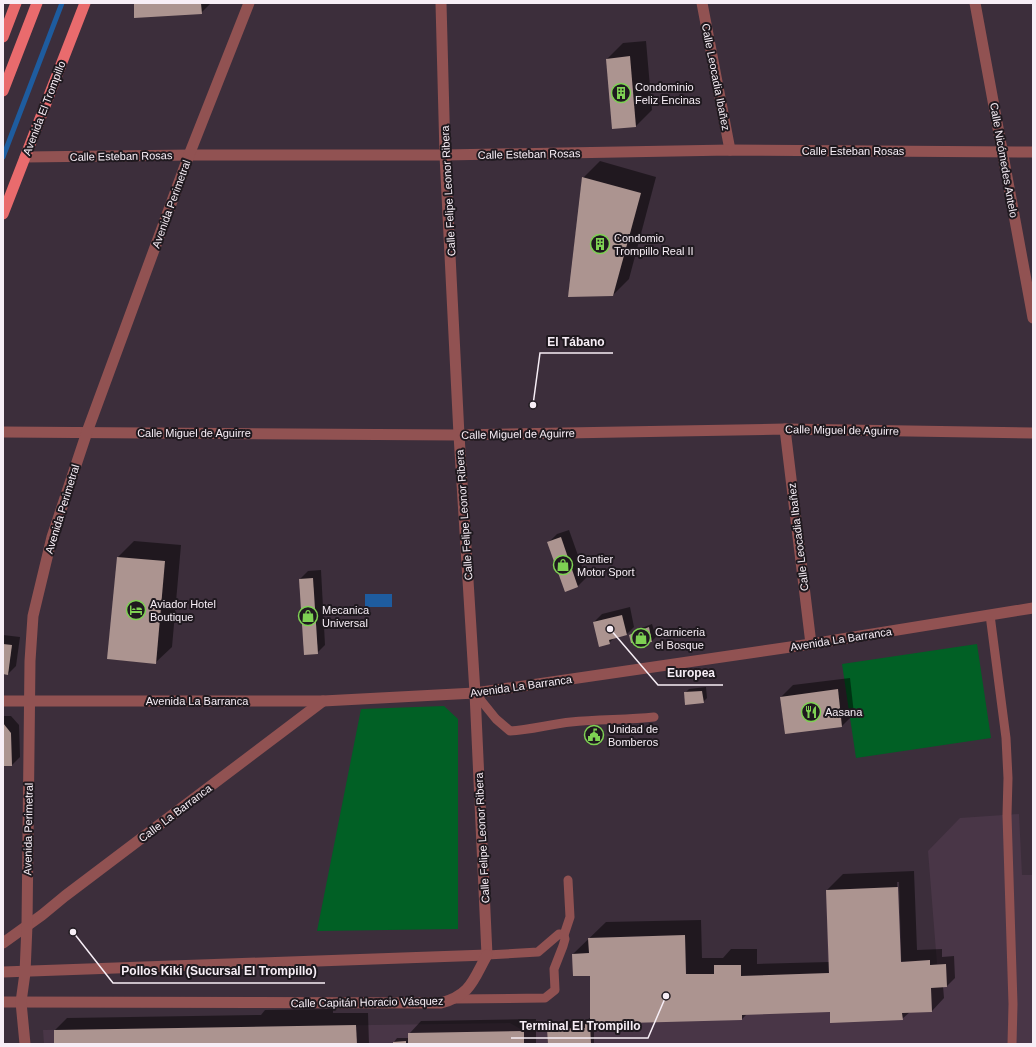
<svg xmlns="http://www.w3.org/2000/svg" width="1036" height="1047" font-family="Helvetica,sans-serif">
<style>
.built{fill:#493647}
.green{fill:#016025}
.water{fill:#1e5c9f}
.shadow{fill:#0007;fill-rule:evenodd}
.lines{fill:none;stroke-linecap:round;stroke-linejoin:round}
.stream{stroke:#1e5c9f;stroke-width:5}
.building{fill:#ac9490}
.service{stroke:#915252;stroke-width:9}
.minor{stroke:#915252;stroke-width:11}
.tertiary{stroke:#915252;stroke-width:11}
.primary{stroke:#e96b6d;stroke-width:11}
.labels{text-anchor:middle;stroke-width:4;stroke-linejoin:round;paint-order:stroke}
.street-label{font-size:11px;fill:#f7eef6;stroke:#1f191f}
.poi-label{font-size:11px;fill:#f7eef6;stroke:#1f191f;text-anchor:start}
.leader{fill:none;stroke:#f7eef6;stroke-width:1.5}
.callout-dot{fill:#f7eef6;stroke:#1f191f;stroke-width:1.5}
.callout-label{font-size:12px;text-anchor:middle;font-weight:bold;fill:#f7eef6;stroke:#1f191f;stroke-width:4;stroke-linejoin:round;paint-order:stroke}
</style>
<rect width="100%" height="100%" fill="#3c2e3b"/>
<polygon class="built" points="1019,814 1022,875 1033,875 1033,1044 44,1044 43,1030 510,1023 524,1031 585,1028 590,1020 590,976 573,976 572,954 589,953 588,938 685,935 687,974 714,974 714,965 741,965 741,976 828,973 826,890 898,887 901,961 930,960 930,965 937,964 928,851 960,818"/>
<g class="green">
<polygon points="977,644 991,738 856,758 842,664"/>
<polygon points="444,706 458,719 458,929 317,931 361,709"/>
</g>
<rect class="water" x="365" y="594" width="27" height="13"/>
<g class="shadow">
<polygon points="135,3 211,3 201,13"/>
<polygon points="646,41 652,110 636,126 607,59 623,43"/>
<polygon points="600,161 656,177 629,279 613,295 583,178"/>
<polygon points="569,530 586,578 578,586 549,542 557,534"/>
<polygon points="134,541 181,545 172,647 155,663 108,659 118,557"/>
<polygon points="321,570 325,645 317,653 300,579 308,571"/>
<polygon points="630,607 634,627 626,635 615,637 609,643 594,622 602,614"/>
<polygon points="652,624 656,637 652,641 632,642 631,635 634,631"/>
<polygon points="3,635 20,637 16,666 8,674 3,673"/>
<polygon points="850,678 854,714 842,726 786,733 781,697 793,685"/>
<polygon points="706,687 707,698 703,702 685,693 689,689"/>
<polygon points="3,716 11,716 19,725 20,757 12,765 3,765"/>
<path d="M914,871L917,950L942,949V957L954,956L955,978L947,986H943L944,998L932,1011L910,1012L902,1019L831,1009L747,1014L742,1019L594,1023V1044H549L548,1030L556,1022L587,1020L591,1017V975L573,954L606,922L701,920L702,958H723L731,949H757V964L829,962L827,890L843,874ZM897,882H899L902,986H900Z"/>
<polygon points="333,1009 333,1013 368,1013 369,1044 55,1044 55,1030 67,1018 261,1015 265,1010"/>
<polygon points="536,1019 536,1044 394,1044 394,1042 397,1038 409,1038 409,1034 421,1021"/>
</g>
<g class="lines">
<polyline class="stream" points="3,157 62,3"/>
</g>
<g class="building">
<polygon points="134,3 201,3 202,14 134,18"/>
<polygon points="630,56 636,127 612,129 606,59"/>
<polygon points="582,177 641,193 613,296 568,297"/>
<polygon points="561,537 578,587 565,592 547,542"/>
<polygon points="117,557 165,561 156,664 107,659"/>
<polygon points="313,578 318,654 304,655 299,579"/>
<polygon points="622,615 627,635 609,640 610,644 599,647 593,622"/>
<polygon points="649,627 652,642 631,643 629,635"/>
<polygon points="3,644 12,645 8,675 3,674"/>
<polygon points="838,689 842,727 785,734 780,697"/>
<polygon points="702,691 704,703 685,705 684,692"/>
<polygon points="3,723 11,733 12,766 3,766"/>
<polygon points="898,887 901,962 930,960 930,965 946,964 947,987 931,988 932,1012 902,1013 903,1020 830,1023 830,1012 742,1015 742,1020 590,1024 591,1044 548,1044 547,1029 585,1028 585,1021 590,1020 590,976 573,976 572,954 589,953 588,938 685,935 686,974 714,974 714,965 741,965 741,976 829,973 826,890"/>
<polygon points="356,1025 357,1044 54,1044 54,1030"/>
<polygon points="524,1031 524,1044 408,1044 408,1033"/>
<polygon points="406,1041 406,1044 393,1044 393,1042"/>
</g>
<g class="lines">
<g class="service">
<polyline points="990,615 1006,738 1008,778 1007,815 1013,1004 1012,1044"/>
<path d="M475,693L496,719L510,731C530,730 551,724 571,722C599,719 627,720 654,717"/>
<polyline points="487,955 538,952 559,934 564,935"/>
<polyline points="454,999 545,998 555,990 554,969 563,946 565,939 564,935 570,917 568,880"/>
</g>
<g class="minor">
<polyline points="441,3 445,155 459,435 475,693 487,955"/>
<polyline points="702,3 730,150"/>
<polyline points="975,3 1033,318"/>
<polyline points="25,157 193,155 445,155 730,150 1033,152"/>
<polyline points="785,429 811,644"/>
<polyline points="3,432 459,435 785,429 1033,433"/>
<polyline points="3,943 42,915 65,896 323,701"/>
<polyline points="3,972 487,955"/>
<path d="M3,1002L441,1003C471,995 473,980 487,955"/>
<polyline points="25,1044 21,1002 25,973 27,925 30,661 33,616 52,537 87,432 189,155 249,3"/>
</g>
<polyline class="tertiary" points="3,701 323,701 475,693 811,644 1033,608"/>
<g class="primary">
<polyline points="3,37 16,3"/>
<polyline points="3,91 37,3"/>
<polyline points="3,214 85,3"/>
</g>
</g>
<defs>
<g id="building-ring" transform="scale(1)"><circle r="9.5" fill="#1f191f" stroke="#7ed153" stroke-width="1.5"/><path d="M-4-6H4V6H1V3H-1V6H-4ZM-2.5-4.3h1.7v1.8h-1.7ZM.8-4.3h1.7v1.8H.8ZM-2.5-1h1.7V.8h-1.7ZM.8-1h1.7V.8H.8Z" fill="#7ed153"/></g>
<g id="shop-ring" transform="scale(1)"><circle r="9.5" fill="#1f191f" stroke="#7ed153" stroke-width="1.5"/><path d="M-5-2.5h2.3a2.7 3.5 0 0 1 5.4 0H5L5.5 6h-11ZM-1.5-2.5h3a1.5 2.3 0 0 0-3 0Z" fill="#7ed153"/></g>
<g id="hotel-ring" transform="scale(1)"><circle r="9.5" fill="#1f191f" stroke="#7ed153" stroke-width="1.5"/><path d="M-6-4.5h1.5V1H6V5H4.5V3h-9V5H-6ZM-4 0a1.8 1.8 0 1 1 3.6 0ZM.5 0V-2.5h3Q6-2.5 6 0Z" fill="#7ed153"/></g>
<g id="restaurant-ring" transform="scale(1)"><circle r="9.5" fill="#1f191f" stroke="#7ed153" stroke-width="1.5"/><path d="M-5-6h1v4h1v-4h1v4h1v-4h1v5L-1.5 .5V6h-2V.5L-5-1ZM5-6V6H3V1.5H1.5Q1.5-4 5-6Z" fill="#7ed153"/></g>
<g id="civic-ring" transform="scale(1)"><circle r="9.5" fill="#1f191f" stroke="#7ed153" stroke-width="1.5"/><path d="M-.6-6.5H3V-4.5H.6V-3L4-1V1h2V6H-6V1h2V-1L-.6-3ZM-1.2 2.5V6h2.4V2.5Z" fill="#7ed153"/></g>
</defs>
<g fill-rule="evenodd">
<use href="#building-ring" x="621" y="93"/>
<use href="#building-ring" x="600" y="244"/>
<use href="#shop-ring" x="563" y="565"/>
<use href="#hotel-ring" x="136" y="610"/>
<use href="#shop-ring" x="308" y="616"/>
<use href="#shop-ring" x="641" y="638"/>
<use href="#restaurant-ring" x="811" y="712"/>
<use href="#civic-ring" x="594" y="735"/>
</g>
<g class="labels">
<g class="street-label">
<text transform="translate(716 77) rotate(79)" y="4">Calle Leocadia Ibañez</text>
<text transform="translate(44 108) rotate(-69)" y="4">Avenida El Trompillo</text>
<text x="853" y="155">Calle Esteban Rosas</text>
<text transform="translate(529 154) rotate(-1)" y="4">Calle Esteban Rosas</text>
<text transform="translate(121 156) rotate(-1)" y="4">Calle Esteban Rosas</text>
<text transform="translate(1004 160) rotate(80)" y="4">Calle Nicómedes Antelo</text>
<text transform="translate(448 191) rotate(-93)" y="4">Calle Felipe Leonor Ribera</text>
<text transform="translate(171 204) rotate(-70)" y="4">Avenida Perimetral</text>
<text transform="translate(842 430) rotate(1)" y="4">Calle Miguel de Aguirre</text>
<text x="194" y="437">Calle Miguel de Aguirre</text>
<text transform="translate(518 434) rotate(-1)" y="4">Calle Miguel de Aguirre</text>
<text transform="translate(62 509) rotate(-73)" y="4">Avenida Perimetral</text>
<text transform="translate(464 515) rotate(-94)" y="4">Calle Felipe Leonor Ribera</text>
<text transform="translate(798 537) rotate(-97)" y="4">Calle Leocadia Ibañez</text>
<text transform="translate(841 639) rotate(-9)" y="4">Avenida La Barranca</text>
<text transform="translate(521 686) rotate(-8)" y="4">Avenida La Barranca</text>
<text x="197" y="705">Avenida La Barranca</text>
<text transform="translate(175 813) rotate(-37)" y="4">Calle La Barranca</text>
<text transform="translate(28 829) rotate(-89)" y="4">Avenida Perimetral</text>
<text transform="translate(482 838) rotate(-93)" y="4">Calle Felipe Leonor Ribera</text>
<text transform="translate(367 1002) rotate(-1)" y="4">Calle Capitán Horacio Vásquez</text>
</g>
<g class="poi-label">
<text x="635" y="91">Condominio<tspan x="635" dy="13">Feliz Encinas</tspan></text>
<text x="614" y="242">Condomio<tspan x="614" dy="13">Trompillo Real II</tspan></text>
<text x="577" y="563">Gantier<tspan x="577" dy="13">Motor Sport</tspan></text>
<text x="150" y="608">Aviador Hotel<tspan x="150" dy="13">Boutique</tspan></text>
<text x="322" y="614">Mecanica<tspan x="322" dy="13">Universal</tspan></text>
<text x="655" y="636">Carniceria<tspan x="655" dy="13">el Bosque</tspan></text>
<text x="825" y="716">Aasana</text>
<text x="608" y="733">Unidad de<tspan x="608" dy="13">Bomberos</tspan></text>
</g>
</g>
<path class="leader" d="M533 405L540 353H613M610 629L658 685H723M73 932L113 983H325M666 996L648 1038H511"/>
<g class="callout-dot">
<circle cx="533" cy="405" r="4"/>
<circle cx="610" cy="629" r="4"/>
<circle cx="73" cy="932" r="4"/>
<circle cx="666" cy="996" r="4"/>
</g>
<g class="callout-label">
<text x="576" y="346">El Tábano</text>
<text x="691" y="677">Europea</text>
<text x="219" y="975">Pollos Kiki (Sucursal El Trompillo)</text>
<text x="580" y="1030">Terminal El Trompillo</text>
</g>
<rect width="1036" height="1047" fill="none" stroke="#f7eef6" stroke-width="8"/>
</svg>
